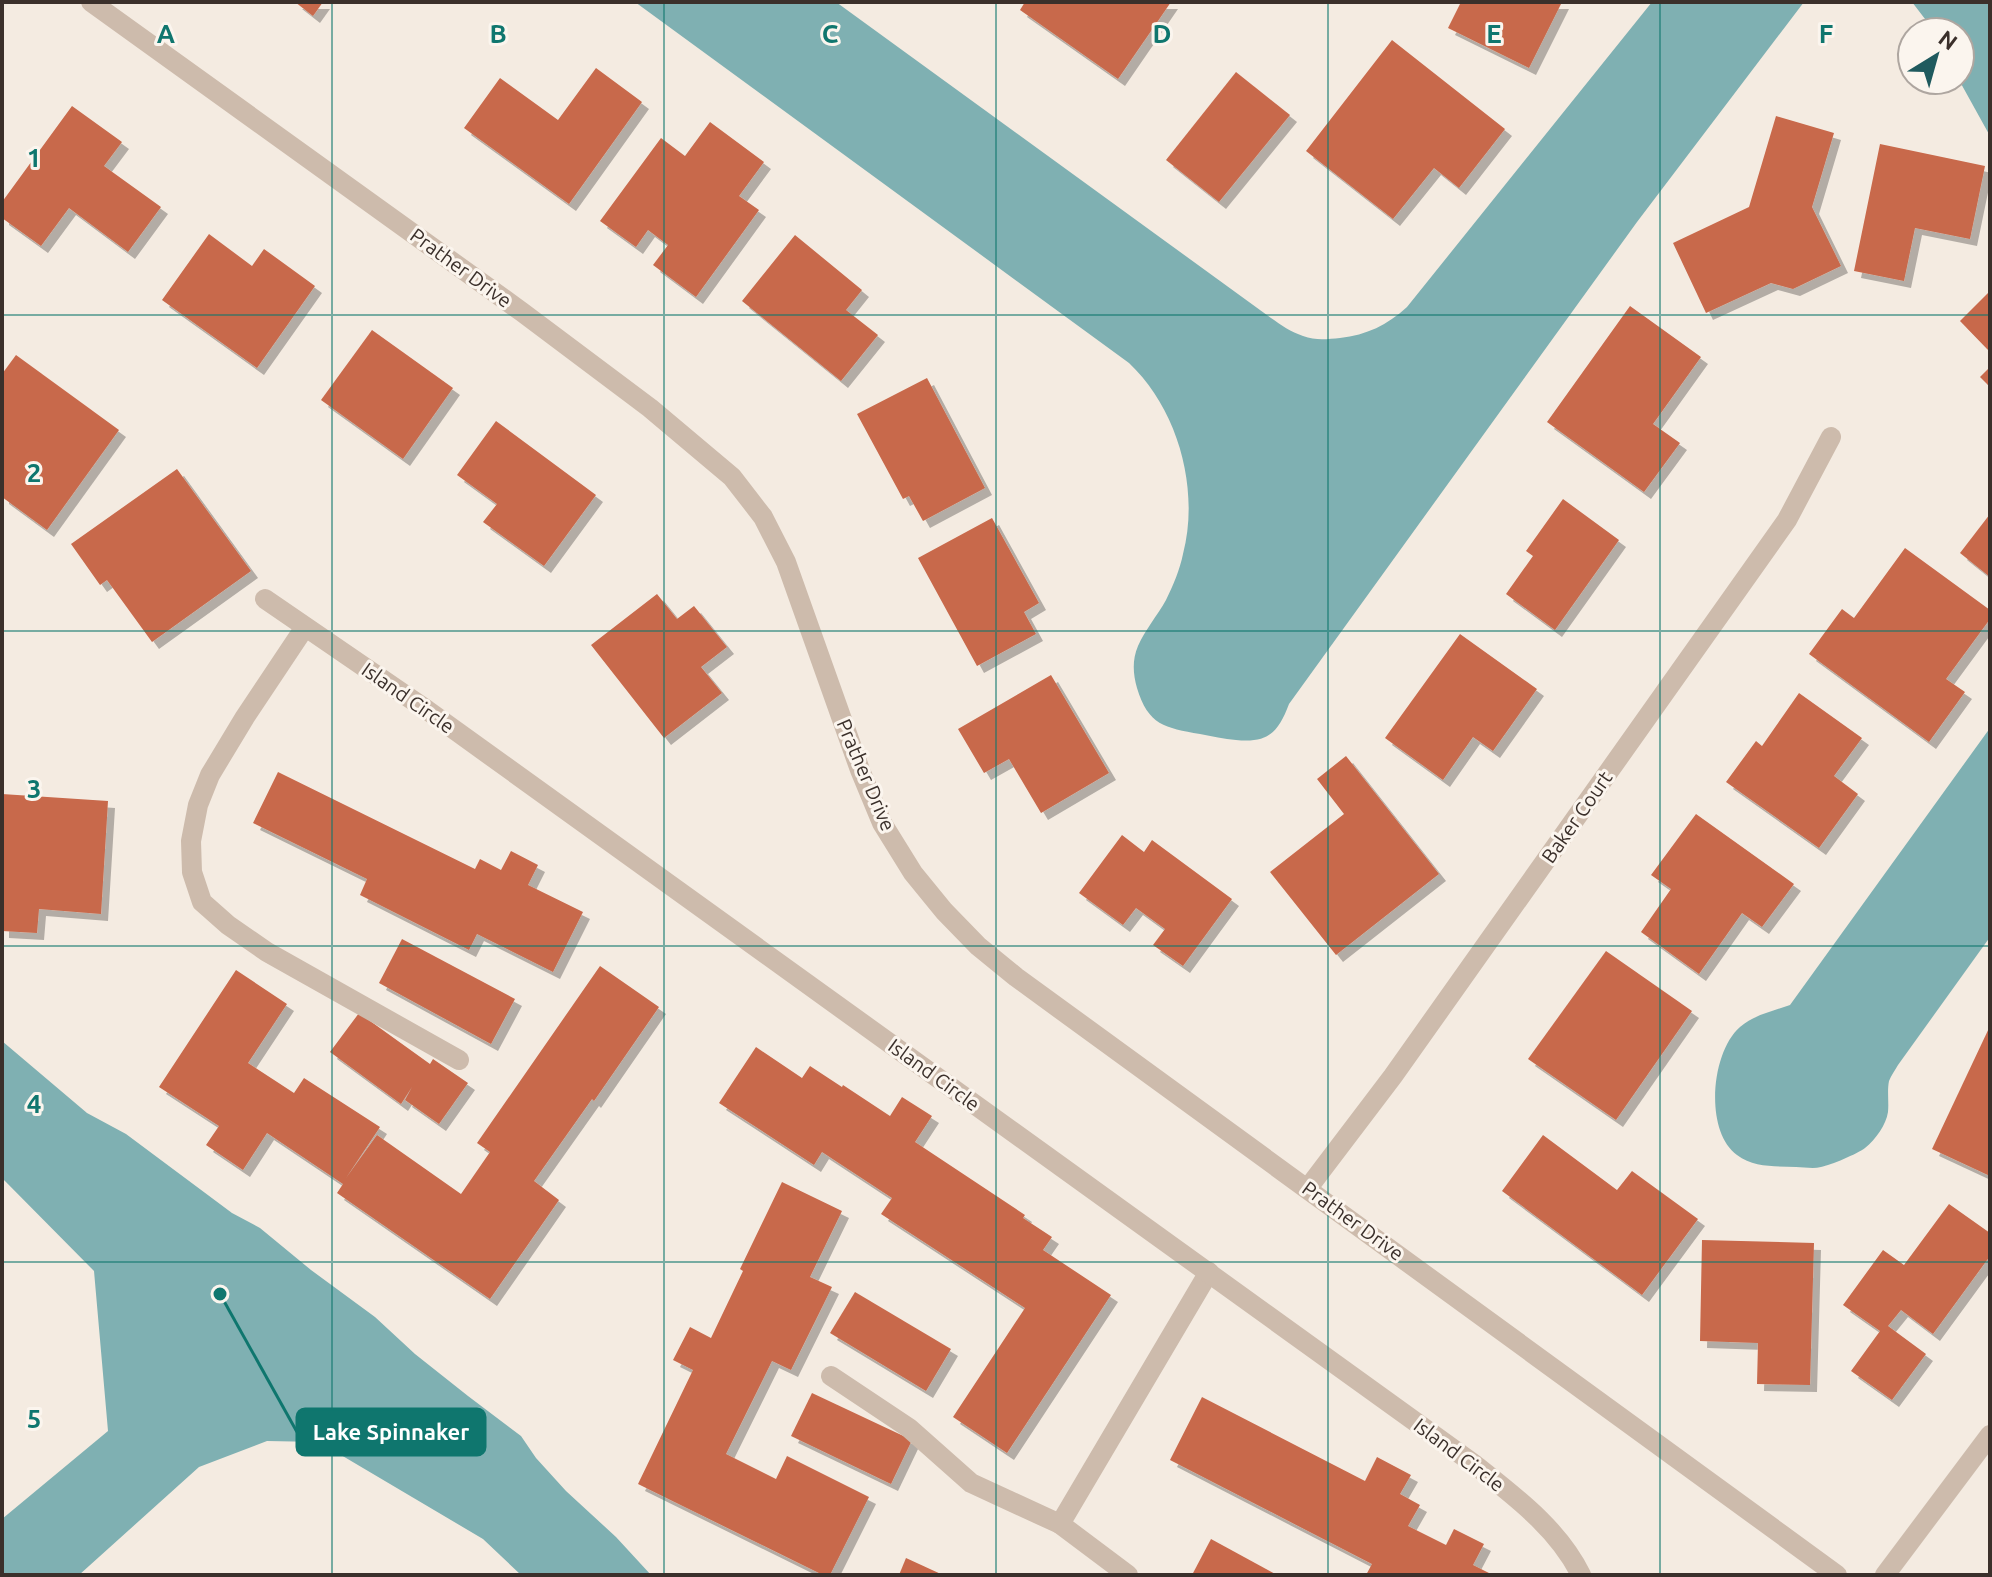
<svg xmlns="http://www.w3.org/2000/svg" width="1992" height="1577" font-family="Ubuntu,sans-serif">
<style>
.water{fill:#7fb0b2}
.building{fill:#c8694b;filter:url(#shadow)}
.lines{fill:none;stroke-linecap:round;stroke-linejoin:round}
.lane{stroke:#cdbbac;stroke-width:20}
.street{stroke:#cdbbac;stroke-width:20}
.grid{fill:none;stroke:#0f766e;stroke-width:2;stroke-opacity:0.55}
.labels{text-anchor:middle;stroke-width:6;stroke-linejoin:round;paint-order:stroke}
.street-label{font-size:20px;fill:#3b302b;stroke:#fbf5ee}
.grid-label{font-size:26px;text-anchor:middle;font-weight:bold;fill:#0f766e;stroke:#fbf5ee;stroke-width:6;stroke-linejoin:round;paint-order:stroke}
.leader{fill:none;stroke:#0f766e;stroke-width:3}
.callout-dot{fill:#0f766e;stroke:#fbf5ee;stroke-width:3}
.callout{fill:#0f766e;stroke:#0f766e;stroke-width:3}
.callout-label{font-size:22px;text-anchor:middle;font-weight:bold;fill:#fff}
</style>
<defs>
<filter id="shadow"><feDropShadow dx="7" dy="7" stdDeviation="0" flood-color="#0004"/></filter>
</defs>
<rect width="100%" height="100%" fill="#f4ebe1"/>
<g class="water">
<path d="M635,2H836L1271,318C1281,325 1291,332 1303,336C1316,341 1328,339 1340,338C1367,335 1387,325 1407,307L1652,2H1804L1637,222L1289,704C1278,733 1268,743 1236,740C1224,739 1212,736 1200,734C1165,728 1148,725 1137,688C1133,674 1132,660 1138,646C1145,630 1157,616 1166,600C1173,586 1180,569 1183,554C1200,489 1178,409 1129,363Z"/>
<polygon points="1912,2 1990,2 1990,136 1959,80 1960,32 1935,32"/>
<path d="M1990,728V937L1898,1065C1895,1070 1891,1076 1889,1081C1887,1091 1889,1102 1888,1112C1886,1125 1876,1139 1865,1148C1857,1154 1831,1165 1821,1167C1813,1169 1804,1167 1796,1167C1776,1166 1754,1168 1737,1155C1704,1131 1711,1052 1740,1027C1754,1015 1773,1011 1790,1005Z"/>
<polygon points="2,1041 87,1113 126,1134 232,1213 260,1228 311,1270 375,1317 415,1354 468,1396 521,1436 536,1458 566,1491 616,1537 651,1575 521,1575 483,1539 319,1442 267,1441 199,1467 79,1575 2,1575 2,1519 108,1431 94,1271 2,1178"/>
</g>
<g class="building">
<polygon points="295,2 323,2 313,16"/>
<polygon points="1025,2 1171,2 1118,79 1020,10"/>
<polygon points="1461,2 1562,2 1529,68 1448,28"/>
<polygon points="1392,40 1505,129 1459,188 1434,168 1393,219 1306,151"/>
<polygon points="596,68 642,102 569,204 464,128 500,78 558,120"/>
<polygon points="1236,72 1290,115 1219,202 1166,160"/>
<polygon points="72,106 122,142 104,166 161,207 128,252 69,208 41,246 2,218 2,202"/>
<polygon points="1776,116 1834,133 1812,207 1841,266 1793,289 1771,283 1706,313 1673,243 1749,207"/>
<polygon points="710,122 764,162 739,196 759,210 696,297 653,265 668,245 648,230 636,247 600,221 661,138 685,156"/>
<polygon points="1880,144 1985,166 1970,239 1915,228 1904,281 1854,271"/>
<polygon points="209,234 252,266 264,249 315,286 257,368 162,300"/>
<polygon points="795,235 862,290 846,310 878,335 841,381 742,301"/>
<polygon points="1990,291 1990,352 1960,321"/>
<polygon points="1630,306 1701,357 1653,424 1680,443 1644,492 1547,422"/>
<polygon points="372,330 453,388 403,459 321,400"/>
<polygon points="16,355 119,430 47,530 2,497 2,374"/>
<polygon points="1990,367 1990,387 1980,377"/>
<polygon points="927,378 985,488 923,521 909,496 903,499 857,414"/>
<polygon points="496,421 596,495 544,566 483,522 497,504 457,475"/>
<polygon points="177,469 251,571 152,642 107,580 100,585 71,544"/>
<polygon points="1563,499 1619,540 1555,630 1506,594 1533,556 1526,551"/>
<polygon points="1990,514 1990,577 1960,553"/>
<polygon points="992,518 1039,603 1024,612 1036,634 977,666 918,558"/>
<polygon points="1905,548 1990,610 1990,619 1946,679 1965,692 1929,742 1809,654 1842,609 1854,618"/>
<polygon points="657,594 677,619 694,606 727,647 701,667 722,693 664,738 591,645"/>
<polygon points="1460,634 1537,689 1493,751 1473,737 1443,780 1385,738"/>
<polygon points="1051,675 1109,773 1041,813 1009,759 984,773 958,729"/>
<polygon points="1799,693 1862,738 1834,776 1858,794 1819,848 1726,782 1756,741 1762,746"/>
<polygon points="1346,756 1439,874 1336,955 1270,872 1344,814 1317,779"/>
<polygon points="278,772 475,869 480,859 501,870 511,851 538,865 528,885 583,912 553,972 477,934 469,950 360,895 367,879 253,823"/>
<polygon points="2,794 108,801 101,914 39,909 37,933 2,931"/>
<polygon points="1696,814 1794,884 1762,927 1742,913 1699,974 1641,932 1671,889 1651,875"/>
<polygon points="1122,835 1144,852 1152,840 1232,899 1183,966 1153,945 1165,929 1136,908 1123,925 1079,893"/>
<polygon points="402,939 515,999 491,1044 379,983"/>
<polygon points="1606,951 1692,1011 1616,1120 1528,1059"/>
<polygon points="600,966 659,1007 594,1101 592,1099 534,1181 559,1200 490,1299 337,1193 343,1184 267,1133 243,1170 206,1145 219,1126 159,1087 236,970 287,1004 248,1063 294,1093 304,1078 380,1127 346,1178 377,1135 461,1194 490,1152 477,1143"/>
<polygon points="359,1013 430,1064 433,1059 468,1083 439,1124 405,1100 412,1087 401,1104 330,1052"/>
<polygon points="1990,1026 1990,1176 1932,1149"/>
<polygon points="756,1047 802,1078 810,1066 842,1087 843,1085 890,1116 902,1097 932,1116 915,1142 1025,1215 1023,1218 1052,1237 1043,1250 1111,1295 1007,1453 953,1417 1025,1308 881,1214 892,1198 822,1152 814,1165 719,1103"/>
<polygon points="1543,1135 1617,1190 1632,1171 1698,1219 1642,1295 1502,1191"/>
<polygon points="782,1182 842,1211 810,1277 832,1287 791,1370 772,1361 726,1454 776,1479 787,1456 869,1497 830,1575 823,1575 638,1484 693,1370 673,1360 690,1327 711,1338 743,1271 740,1269"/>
<polygon points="1949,1204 1990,1233 1990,1256 1933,1334 1901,1310 1888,1326 1926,1354 1892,1400 1851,1371 1880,1331 1843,1305 1883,1250 1904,1265"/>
<polygon points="1702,1240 1814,1243 1810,1385 1757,1384 1758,1343 1700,1341"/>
<polygon points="855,1292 951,1349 926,1391 830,1333"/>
<polygon points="812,1393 912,1440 891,1484 791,1436"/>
<polygon points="1202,1397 1365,1481 1377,1457 1411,1475 1400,1494 1420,1505 1408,1526 1446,1545 1454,1529 1484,1544 1473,1565 1493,1575 1366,1575 1372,1564 1170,1460"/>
<polygon points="1211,1539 1277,1575 1192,1575"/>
<polygon points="906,1558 943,1575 899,1575"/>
</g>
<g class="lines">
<g class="lane">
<polyline points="305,627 245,717 210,775 198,805 191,841 192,872 202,902 228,925 267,952 459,1060"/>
<polyline points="831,1376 909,1428 971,1483 1060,1524"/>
<polyline points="1128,1575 1060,1524 1209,1272"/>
</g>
<g class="street">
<polyline points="91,2 522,312 650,408 732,477 763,517 786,562 860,770 882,823 913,873 944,911 978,946 1016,977 1837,1575"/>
<path d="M265,599L427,710L1474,1464C1514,1496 1558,1528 1581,1575"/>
<polyline points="1308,1188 1393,1076 1787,520 1831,437"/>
<polyline points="1885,1575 1990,1435"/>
</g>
</g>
<path class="grid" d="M332,2V1575M664,2V1575M996,2V1575M1328,2V1575M1660,2V1575M2,315H1990M2,631H1990M2,946H1990M2,1262H1990"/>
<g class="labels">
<g class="street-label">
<text transform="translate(461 268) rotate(36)" y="7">Prather Drive</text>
<text transform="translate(408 698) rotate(35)" y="7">Island Circle</text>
<text transform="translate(866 775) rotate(67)" y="7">Prather Drive</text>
<text transform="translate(1577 817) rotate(-55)" y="7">Baker Court</text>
<text transform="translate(934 1075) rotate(36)" y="7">Island Circle</text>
<text transform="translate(1353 1221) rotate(36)" y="7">Prather Drive</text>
<text transform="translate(1459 1455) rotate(37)" y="7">Island Circle</text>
</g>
</g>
<g class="grid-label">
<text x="166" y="43">A</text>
<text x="498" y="43">B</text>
<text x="830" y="43">C</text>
<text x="1162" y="43">D</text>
<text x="1494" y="43">E</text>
<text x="1826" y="43">F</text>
<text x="34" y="167">1</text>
<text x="34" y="482">2</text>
<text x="34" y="798">3</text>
<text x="34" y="1113">4</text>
<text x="34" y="1428">5</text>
</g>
<path class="leader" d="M220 1294L297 1432"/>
<circle class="callout-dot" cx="220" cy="1294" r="8"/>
<rect class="callout" x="297" y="1409" width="188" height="46" rx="8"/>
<g class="callout-label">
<text x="391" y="1440">Lake Spinnaker</text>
</g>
<rect width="1992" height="1577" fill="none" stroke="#3b302b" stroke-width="8"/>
<g transform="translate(1936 56) rotate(37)"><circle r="38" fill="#fbf5ee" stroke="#aea6a0" stroke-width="2"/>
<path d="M0-6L14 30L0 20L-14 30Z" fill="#1f5a5e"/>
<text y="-12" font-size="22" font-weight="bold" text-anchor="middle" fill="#3b302b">N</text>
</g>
</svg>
